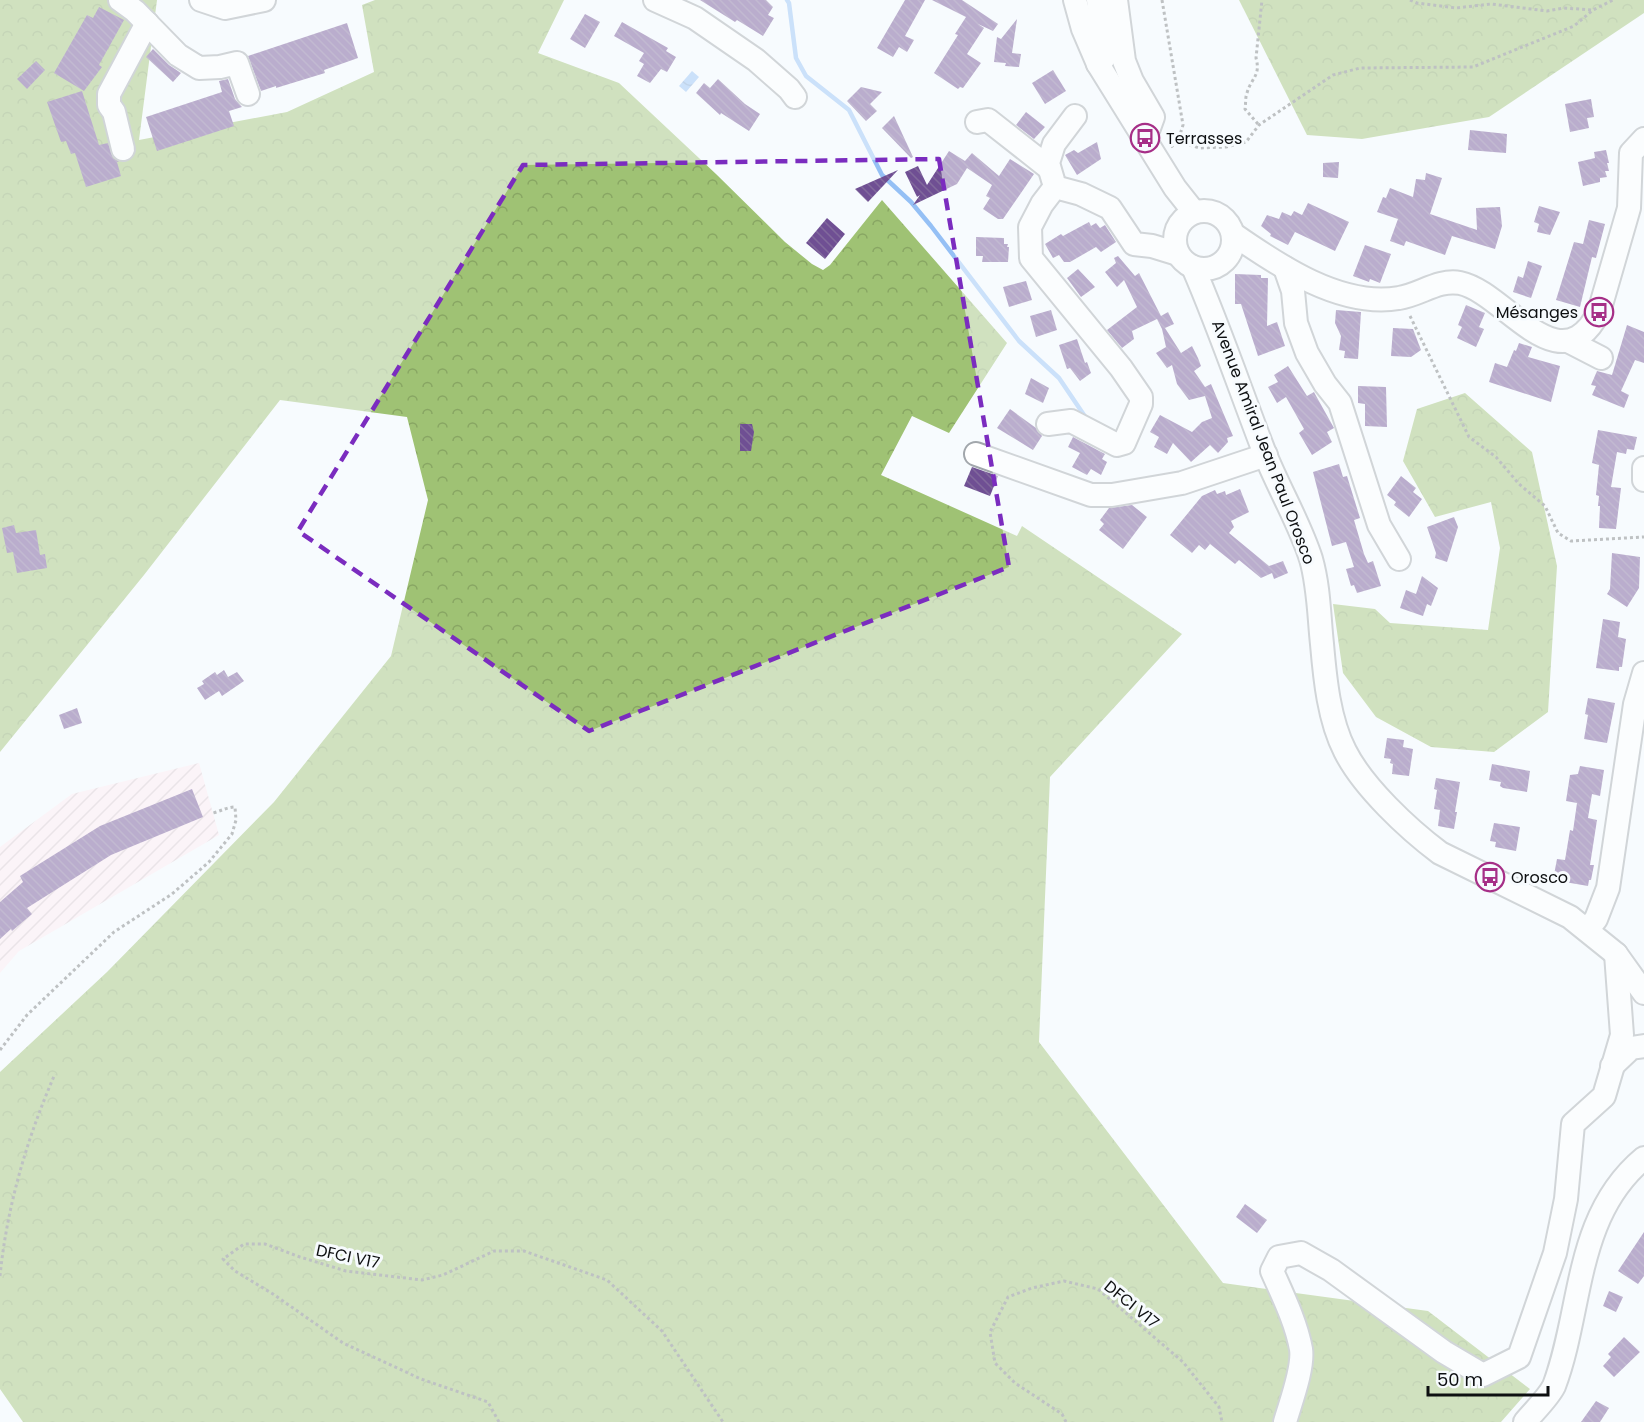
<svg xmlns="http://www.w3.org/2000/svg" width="1644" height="1422" font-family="Poppins,sans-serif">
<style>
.industrial{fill:url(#industrial-furrows)}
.forest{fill:url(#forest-crowns)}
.water{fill:url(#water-waves)}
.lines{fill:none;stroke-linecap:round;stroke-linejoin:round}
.stream{stroke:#95c0f5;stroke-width:4.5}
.building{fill:url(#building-back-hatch)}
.minor-casing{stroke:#a2a7ac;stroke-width:26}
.path{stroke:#787b7d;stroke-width:3;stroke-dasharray:3 3;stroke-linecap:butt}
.minor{stroke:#fff;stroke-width:22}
.marked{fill:none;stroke:#7b2cbf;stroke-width:4.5;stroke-dasharray:12 8;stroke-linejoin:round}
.labels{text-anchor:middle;stroke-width:6;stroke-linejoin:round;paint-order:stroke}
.poi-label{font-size:16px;fill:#0d0f11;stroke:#f7fbfe;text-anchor:start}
.street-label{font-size:16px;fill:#0d0f11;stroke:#f7fbfe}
</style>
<defs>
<pattern id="industrial-furrows" width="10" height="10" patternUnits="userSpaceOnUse" patternTransform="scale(1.5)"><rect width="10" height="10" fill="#ffeaf1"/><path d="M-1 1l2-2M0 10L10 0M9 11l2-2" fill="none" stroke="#d9c8ce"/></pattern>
<pattern id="forest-crowns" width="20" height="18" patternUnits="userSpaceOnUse" patternTransform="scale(1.5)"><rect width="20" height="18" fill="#9fc274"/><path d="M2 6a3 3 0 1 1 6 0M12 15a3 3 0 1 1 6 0" fill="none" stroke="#88a663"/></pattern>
<pattern id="water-waves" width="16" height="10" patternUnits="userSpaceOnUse" patternTransform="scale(1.5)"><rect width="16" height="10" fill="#95c0f5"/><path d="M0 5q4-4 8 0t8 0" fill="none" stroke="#7fa4d1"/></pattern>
<pattern id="building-back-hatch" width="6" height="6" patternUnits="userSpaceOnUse" patternTransform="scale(1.5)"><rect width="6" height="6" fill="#6f4f93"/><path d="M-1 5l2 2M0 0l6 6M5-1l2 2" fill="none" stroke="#81699c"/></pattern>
</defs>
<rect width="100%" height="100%" fill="#f7fbfe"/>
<polygon class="industrial" points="199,763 219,835 19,951 0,973 0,847 72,794"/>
<g class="forest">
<polygon points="0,0 157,0 139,140 287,112 374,72 362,5 375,0 564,0 538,53 619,83 716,174 785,242 812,264 823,270 830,265 882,200 1007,343 949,433 912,416 881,475 1017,536 1022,526 1182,634 1050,777 1039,1042 1223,1283 1428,1311 1530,1389 1501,1422 23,1422 0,1389 0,1072 107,972 274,802 391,656 428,500 407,417 280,400 144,575 0,752"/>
<polygon points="1239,0 1644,0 1644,13 1489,117 1362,139 1307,135"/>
<polygon points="1465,393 1532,452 1557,566 1548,712 1494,752 1431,747 1376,717 1343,673 1333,604 1375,609 1390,623 1488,630 1500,548 1491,502 1435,517 1403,461 1417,409"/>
</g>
<polygon class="water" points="692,71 699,77 686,92 679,86"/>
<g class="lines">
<polyline class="stream" points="787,0 789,3 796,58 806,76 849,110 882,175 911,202 931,226 1019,341 1059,378 1086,418"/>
</g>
<g class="building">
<polygon points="700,0 766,0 773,7 768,15 774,18 763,36 737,20 735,22"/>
<polygon points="905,0 925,0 905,36 914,40 907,52 899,47 893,57 877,48"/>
<polygon points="932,0 962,0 998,24 993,31 978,24 984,28 967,54 981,63 963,88 960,87 958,89 934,73 958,35 955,34 966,17"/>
<polygon points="99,7 124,20 99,65 102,67 84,91 54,73 87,15 93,18"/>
<polygon points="585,14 600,22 585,48 570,39"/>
<polygon points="1017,19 1012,53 1021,54 1019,67 1005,66 1006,63 994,62 997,37 1001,39"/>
<polygon points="622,22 668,48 666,51 676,57 667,72 661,69 650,83 637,76 644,64 639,61 644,53 614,36"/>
<polygon points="347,23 358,58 324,70 325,73 276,88 276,86 261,91 248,56"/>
<polygon points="153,49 169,65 181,73 173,82 146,57"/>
<polygon points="36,61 45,70 27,89 17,79"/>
<polygon points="1053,70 1066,91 1045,104 1032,83"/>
<polygon points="228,79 235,99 242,107 229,111 234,126 157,151 146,117 222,92 219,81"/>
<polygon points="718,79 745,104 760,114 749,131 721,113 720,115 696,93 704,83 710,88"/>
<polygon points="861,87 882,92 870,104 877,111 866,121 847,101"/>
<polygon points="82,91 99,145 108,143 113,158 119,162 117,162 121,176 86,187 75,153 71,154 66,141 61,142 47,102"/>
<polygon points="1591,99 1594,117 1587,118 1589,128 1570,132 1565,104"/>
<polygon points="1026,112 1045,127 1034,139 1016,125"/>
<polygon points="894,116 913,157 911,158 882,128"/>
<polygon points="1470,130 1507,134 1506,153 1468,150"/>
<polygon points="1097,142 1101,159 1077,175 1065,155 1074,150 1078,153"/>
<polygon points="1606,150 1609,163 1607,163 1609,171 1605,171 1607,177 1600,178 1600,182 1583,186 1578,162 1595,158 1594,152"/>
<polygon points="949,151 965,161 972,153 999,176 1010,159 1034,174 1003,219 998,219 983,209 990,198 986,196 992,185 967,168 957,184 913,205 920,195 917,197 905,172 918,166 927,185"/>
<polygon points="1339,162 1338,178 1323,177 1323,163"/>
<polygon points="898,170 868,202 855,189"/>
<polygon points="1426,173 1442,178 1430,214 1477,230 1476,208 1500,207 1502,226 1495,249 1452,236 1445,255 1406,241 1404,246 1390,241 1398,219 1377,212 1383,197 1386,198 1390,188 1413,197 1416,179 1425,180"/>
<polygon points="1308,203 1349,222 1335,251 1295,232 1288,245 1270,236 1271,234 1261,226 1267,215 1279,219 1282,212 1291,216 1294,211 1302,215"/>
<polygon points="1539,206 1560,212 1550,235 1537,232 1539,224 1534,222"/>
<polygon points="827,218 845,234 825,259 806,243"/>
<polygon points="1589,220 1605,224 1596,258 1592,257 1580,307 1556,300 1574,242 1583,244"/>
<polygon points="1089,222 1091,226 1096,223 1100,228 1105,225 1116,242 1101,252 1096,247 1070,262 1064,262 1059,255 1053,258 1045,244 1061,234 1063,236"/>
<polygon points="976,237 1004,238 1004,244 1008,244 1007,247 1009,247 1008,262 982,262 983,256 976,256"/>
<polygon points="1365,245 1391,254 1380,283 1370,279 1369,282 1353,276"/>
<polygon points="1118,256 1135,276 1139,273 1161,316 1168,312 1174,324 1165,328 1181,353 1192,346 1198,358 1201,366 1194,371 1205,387 1211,384 1233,436 1227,438 1228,442 1218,453 1210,445 1191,462 1173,443 1167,454 1154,447 1159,437 1150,432 1160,415 1192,432 1202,422 1212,418 1205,396 1189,400 1177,384 1172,365 1167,368 1156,353 1166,347 1162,329 1157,319 1132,331 1134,339 1122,348 1107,330 1137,307 1124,280 1117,287 1105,272 1116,263 1114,258"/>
<polygon points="1528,261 1542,266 1531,298 1513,292 1518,276 1523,278"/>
<polygon points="1078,269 1095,287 1081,297 1067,278"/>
<polygon points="1235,274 1261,275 1261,278 1268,278 1267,326 1277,322 1285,346 1258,356 1241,304 1235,304"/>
<polygon points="1026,281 1032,300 1009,307 1003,287"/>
<polygon points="1466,305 1485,313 1479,327 1484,329 1476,347 1457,338 1462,327 1458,325"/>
<polygon points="1051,310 1057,330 1036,337 1030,316"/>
<polygon points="1336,310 1361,312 1358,359 1344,358 1345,351 1339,350 1341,336 1335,323"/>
<polygon points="1627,325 1644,332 1644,363 1635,360 1621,391 1629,395 1624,408 1592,395 1596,386 1591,385 1597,371 1612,375"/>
<polygon points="1393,328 1413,329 1421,350 1411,357 1391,356"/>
<polygon points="1077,339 1085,363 1087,362 1091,373 1080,381 1070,368 1067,369 1059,345"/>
<polygon points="1519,343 1532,347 1528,357 1560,366 1551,402 1489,382 1495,363 1507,367 1514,350 1516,351"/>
<polygon points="1288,366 1307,396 1314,392 1315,394 1334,428 1327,432 1332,442 1312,455 1299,433 1304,429 1286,397 1277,403 1268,387 1278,382 1274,375"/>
<polygon points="1031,378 1049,388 1043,403 1025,394"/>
<polygon points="1358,386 1386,387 1387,427 1365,426 1365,404 1358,403"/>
<polygon points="1010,409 1036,428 1042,436 1033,450 997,428"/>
<polygon points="740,424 752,424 754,432 751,451 740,451"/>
<polygon points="1598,430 1637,437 1634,450 1627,449 1626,454 1617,452 1611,487 1621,488 1616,529 1599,528 1600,506 1598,506 1599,496 1596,495 1599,465 1592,463"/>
<polygon points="1073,437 1105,454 1102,459 1107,462 1101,475 1091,469 1087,475 1072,467 1080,453 1068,447"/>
<polygon points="1339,464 1343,477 1347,476 1360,518 1354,520 1364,554 1368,563 1373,561 1381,586 1357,593 1354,585 1351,586 1346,569 1354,567 1346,542 1332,546 1313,472"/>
<polygon points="972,467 998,476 990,496 964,486"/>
<polygon points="1401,476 1416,488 1413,492 1422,499 1409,517 1394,505 1396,502 1387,495"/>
<polygon points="1240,489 1249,512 1231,521 1234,527 1229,533 1269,566 1283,561 1288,573 1274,579 1272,573 1261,578 1239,560 1235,564 1210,544 1205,550 1199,545 1192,553 1170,535 1202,496 1215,490 1217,494 1225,491 1226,495"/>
<polygon points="1132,505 1147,517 1123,549 1099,530 1104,524 1100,520 1109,508"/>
<polygon points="1454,517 1458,527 1447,562 1435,558 1436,553 1427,527"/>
<polygon points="14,525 16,533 36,530 40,555 45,554 47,568 17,573 13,552 7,553 2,528"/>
<polygon points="1612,553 1640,557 1639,588 1627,607 1607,594 1610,589"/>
<polygon points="1422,576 1438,588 1431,606 1427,604 1423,616 1400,608 1406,590 1416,594"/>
<polygon points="1603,619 1620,622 1618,637 1626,639 1622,667 1619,667 1619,671 1596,668"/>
<polygon points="224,670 228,677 237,672 244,681 222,696 219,691 205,700 197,688 204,684 202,681 215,672 217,675"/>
<polygon points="1588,698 1615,703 1607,743 1584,739 1588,715 1585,714"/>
<polygon points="77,708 82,723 64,729 59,715"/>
<polygon points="1387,738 1404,740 1403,747 1413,749 1409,776 1392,774 1393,764 1390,763 1391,759 1384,758"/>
<polygon points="1492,764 1530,771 1527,792 1503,788 1500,786 1501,782 1489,780"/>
<polygon points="1580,766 1604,770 1600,796 1592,794 1588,818 1597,820 1590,865 1594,865 1591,880 1589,880 1588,886 1553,880 1557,859 1565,860 1570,830 1573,831 1577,803 1566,801 1570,775 1578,774"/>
<polygon points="1436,778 1460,782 1455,812 1457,812 1454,829 1438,826 1440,810 1434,809 1437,790 1434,789"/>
<polygon points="192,789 203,817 111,855 27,908 32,914 12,931 11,929 0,939 0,902 23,882 20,876 100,826"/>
<polygon points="1494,823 1520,827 1516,851 1495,847 1496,842 1490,841"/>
<polygon points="1245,1204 1267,1220 1257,1233 1236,1217"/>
<polygon points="1644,1232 1644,1276 1638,1284 1618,1271"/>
<polygon points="1609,1291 1623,1297 1616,1312 1603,1306"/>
<polygon points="1624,1337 1640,1352 1614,1377 1603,1366 1611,1357 1608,1354"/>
<polygon points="1596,1401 1609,1408 1600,1422 1581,1422"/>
</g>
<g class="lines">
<g class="minor-casing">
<g id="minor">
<polyline points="120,0 135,11 178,55 199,68 220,67 237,63 248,94"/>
<polyline points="201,0 225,8 264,0"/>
<polyline points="655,0 695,18 756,60 789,89 795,97"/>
<polyline points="1075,0 1083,29 1098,64 1175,188 1194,212"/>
<polyline points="1098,0 1106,52 1104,58 1098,64"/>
<polyline points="1116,0 1124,61 1132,81 1153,117 1149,128 1141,131"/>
<polyline points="977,122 988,120 1049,168"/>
<polyline points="123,149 114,112 109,105 109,94 147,23"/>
<polyline points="1053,180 1048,163 1054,144 1075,116"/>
<circle cx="1204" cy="240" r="29"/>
<path d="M1233,234C1279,266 1341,308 1399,298C1420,295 1438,279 1460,283C1505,292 1559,388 1599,312L1629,208L1631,153L1644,139"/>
<path d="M1193,267C1220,329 1241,392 1265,454C1279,489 1300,524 1311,559C1319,587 1319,616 1322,644C1325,679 1329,720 1345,751C1363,787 1408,829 1440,853L1570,917L1616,954L1644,993"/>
<polyline points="1285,268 1293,291 1296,323 1307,353 1325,384 1340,403 1379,525 1399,559"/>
<polyline points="1568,341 1601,358"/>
<polyline points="1048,424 1071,421 1117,445 1124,443 1141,404 1141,397 1121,368 1031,258 1030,227 1042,204 1055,187 1081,194 1110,208 1134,244 1152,246 1178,254"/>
<polyline points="976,454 1091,495 1112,495 1182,483 1266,455"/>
<polyline points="1644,468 1644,480"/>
<polyline points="1587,930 1596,919 1608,888 1635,704 1644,673"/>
<polyline points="1612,1066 1631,1048 1644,1046"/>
<path d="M1285,1422C1290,1404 1304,1368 1301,1349C1296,1322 1283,1296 1272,1271L1279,1257L1301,1253L1331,1270L1444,1352L1483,1375L1519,1357L1555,1253L1566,1199L1573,1124L1604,1096L1622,1035L1616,954"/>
<path d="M1525,1422C1534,1411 1548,1398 1554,1386C1583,1309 1574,1216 1644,1158"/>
</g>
</g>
<g class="path">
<polyline points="1162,0 1183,125 1178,141 1170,148"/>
<polyline points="1410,0 1417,3 1456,8 1491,4 1547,11 1564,8 1592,10"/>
<path d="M1258,124L1245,109C1246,104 1245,98 1247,93C1251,78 1261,76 1256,58L1262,0"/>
<polyline points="1178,141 1199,148 1226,147 1246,142 1259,125 1333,75 1360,68 1473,67 1574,26 1593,10 1613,0"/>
<polyline points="1410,316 1469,437 1496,457 1519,484 1545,506 1558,533 1571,541 1644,537"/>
<path d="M0,1050L27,1015L114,932L172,894L209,862L232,834L236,820L235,807C227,807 221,811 213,813"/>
<path d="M0,1276C7,1206 27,1138 55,1074"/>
<polyline points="499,1422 488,1402 421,1379 343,1343 273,1294 235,1271 223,1259 244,1244 265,1244 300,1257 346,1271 422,1280 443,1275 494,1251 524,1251 607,1280 662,1331 723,1422"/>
<polyline points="1066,1422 1062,1414 1015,1383 995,1363 990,1332 1008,1297 1032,1288 1064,1281 1098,1289 1183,1362 1219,1407 1222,1422"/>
</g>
<use href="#minor" class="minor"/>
</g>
<path d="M0 0H1644V1422H0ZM939,159L1009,567L589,731L298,531L523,165Z" fill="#f7fbfe" fill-opacity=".55" fill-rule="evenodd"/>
<path class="marked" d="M939,159L1009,567L589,731L298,531L523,165Z"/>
<defs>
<g id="bus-ring" transform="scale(1.5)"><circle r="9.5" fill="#f7fbfe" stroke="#a62f87" stroke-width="1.5"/><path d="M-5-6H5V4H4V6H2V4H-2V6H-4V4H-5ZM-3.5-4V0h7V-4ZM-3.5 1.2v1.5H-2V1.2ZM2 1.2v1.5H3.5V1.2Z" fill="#a62f87"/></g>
</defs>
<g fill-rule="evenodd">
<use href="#bus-ring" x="1145" y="138"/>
<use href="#bus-ring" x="1599" y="312"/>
<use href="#bus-ring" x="1490" y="877"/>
</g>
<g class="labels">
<g class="poi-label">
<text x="1166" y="144">Terrasses</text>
<text x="1578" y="318" text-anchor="end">Mésanges</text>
<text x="1511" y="883">Orosco</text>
</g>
<g class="street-label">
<text transform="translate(1264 442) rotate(69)" y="6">Avenue Amiral Jean Paul Orosco</text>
<text transform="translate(348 1256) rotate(12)" y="6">DFCI V17</text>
<text transform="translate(1132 1304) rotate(39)" y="6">DFCI V17</text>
</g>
</g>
<path d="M1428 1386v9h120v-9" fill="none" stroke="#0d0f11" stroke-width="3"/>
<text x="1437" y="1386" font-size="18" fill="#0d0f11" stroke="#f7fbfe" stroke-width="4.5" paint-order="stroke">50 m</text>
</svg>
